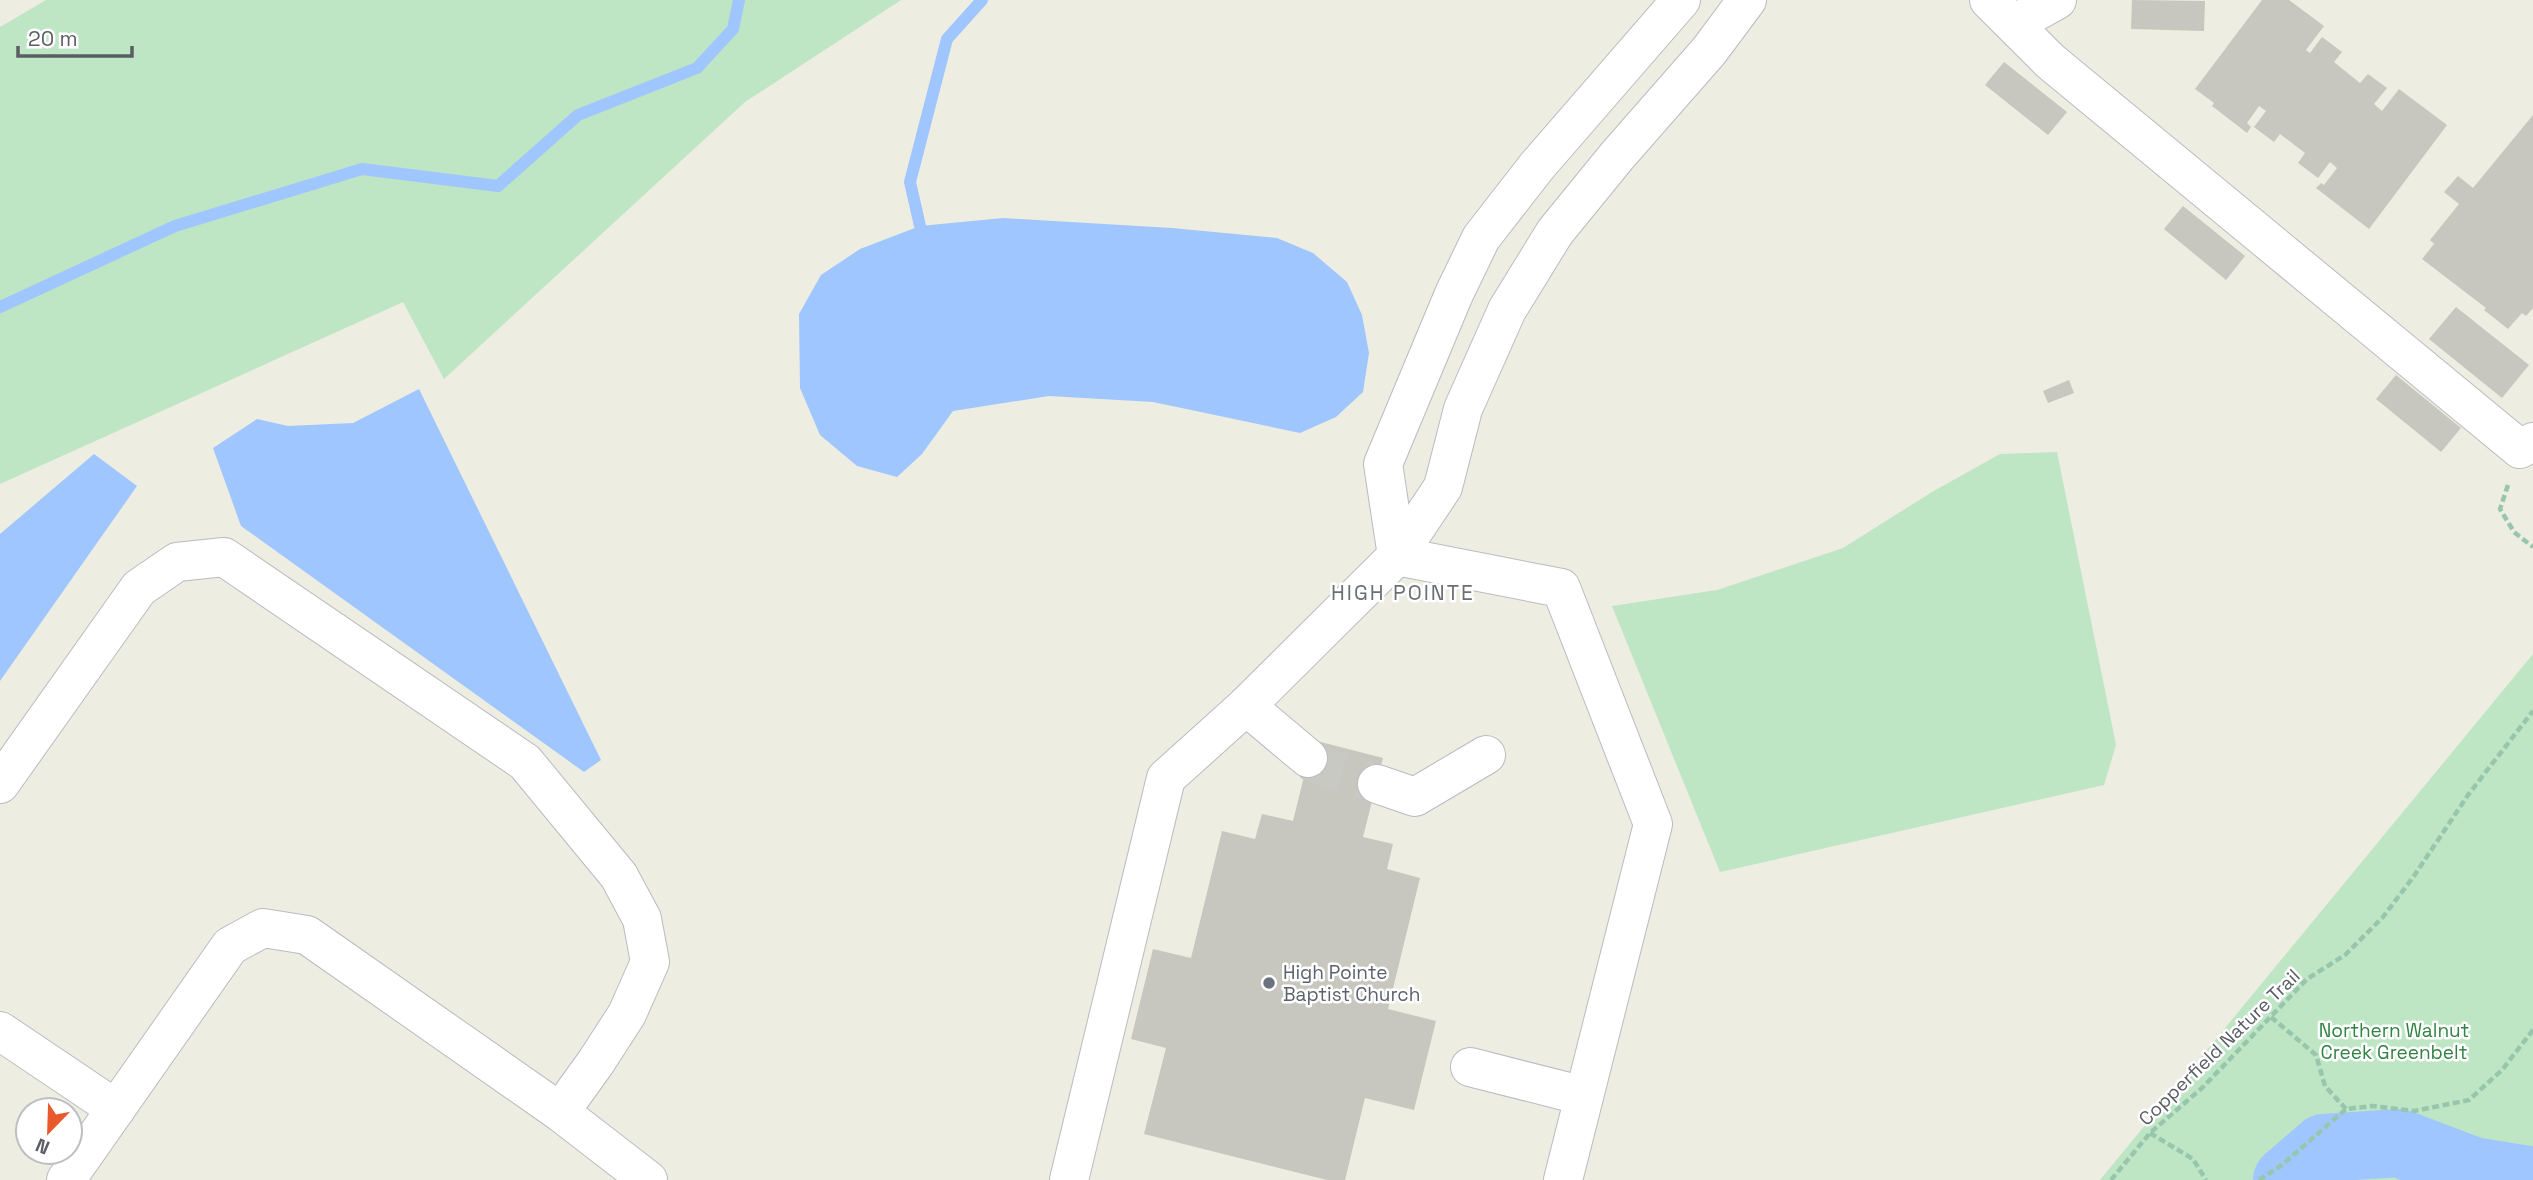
<svg xmlns="http://www.w3.org/2000/svg" width="2533" height="1180" font-family="'Space Grotesk',sans-serif">
<style>
.green{fill:#bee5c4}
.water{fill:#a0c6ff}
.lines{fill:none;stroke-linecap:round;stroke-linejoin:round}
.stream{stroke:#a0c6ff;stroke-width:12}
.river{stroke:#a0c6ff;stroke-width:68}
.building{fill:#c8c7bf}
.minor-tunnel{stroke:#c8c9c2;stroke-width:38;stroke-dasharray:38 19;stroke-linecap:butt}
.minor-casing{stroke:#babbc1;stroke-width:40}
.path{stroke:#97c6ac;stroke-width:4.5;stroke-dasharray:7 3.5;stroke-linecap:butt}
.minor{stroke:#fff;stroke-width:38}
.worship-dot{fill:#6b7280;stroke:#fff;stroke-width:2.5}
.labels{text-anchor:middle;stroke-width:5;stroke-linejoin:round;paint-order:stroke}
.worship-label{font-size:19px;fill:#5b616d;stroke:#fff;text-anchor:start}
.park-label{font-size:19px;fill:#338243;stroke:#fff}
.street-label{font-size:19px;fill:#5a5d63;stroke:#fff}
.neighbourhood-label{font-size:21px;letter-spacing:2px;fill:#6b6f75;stroke:#fff}
</style>
<rect width="100%" height="100%" fill="#edede2"/>
<g class="green">
<polygon points="46,0 901,0 745,102 444,379 403,302 0,484 0,27"/>
<polygon points="2057,452 2116,745 2104,785 1720,872 1612,606 1717,590 1843,548 1932,492 2000,454"/>
<polygon points="2533,654 2533,1180 2100,1180"/>
</g>
<g class="water">
<polygon points="1003,218 1172,228 1277,238 1313,253 1347,282 1362,315 1369,353 1363,392 1336,417 1300,433 1153,402 1049,396 953,411 922,454 897,477 857,466 820,435 800,388 799,314 821,275 860,249 920,226"/>
<polygon points="419,389 601,760 584,772 241,526 213,448 257,419 288,426 353,423"/>
<polygon points="94,454 137,486 0,681 0,534"/>
</g>
<g class="lines">
<g class="stream">
<polyline points="920,226 910,182 947,39 982,0"/>
<polyline points="0,307 175,226 362,169 498,186 578,115 697,68 733,29 739,0"/>
</g>
<polyline class="river" points="2287,1180 2324,1148 2399,1143 2473,1171 2528,1180"/>
</g>
<g class="building">
<polygon points="2132,0 2205,1 2204,31 2131,29"/>
<polygon points="2262,0 2289,0 2324,26 2306,50 2310,53 2322,37 2342,52 2334,62 2360,83 2368,74 2387,88 2374,104 2382,111 2399,89 2447,125 2369,229 2316,188 2321,183 2324,185 2337,168 2330,162 2318,178 2298,163 2305,153 2280,134 2274,142 2254,127 2266,111 2259,106 2247,123 2251,127 2247,133 2212,106 2214,103 2195,89"/>
<polygon points="2004,62 2067,112 2048,135 1985,85"/>
<polygon points="2533,115 2533,308 2526,316 2522,313 2508,329 2484,310 2486,308 2422,259 2434,244 2430,240 2459,204 2444,192 2458,176 2473,188"/>
<polygon points="2183,206 2245,256 2226,280 2164,229"/>
<polygon points="2456,307 2529,365 2502,398 2429,339"/>
<polygon points="2396,375 2461,428 2441,452 2376,399"/>
<polygon points="2069,380 2074,393 2048,403 2043,391"/>
<polygon points="1313,740 1383,758 1363,837 1393,844 1387,869 1420,878 1388,1009 1436,1021 1414,1110 1365,1098 1345,1180 1327,1180 1144,1134 1166,1048 1131,1039 1153,949 1191,958 1222,831 1255,839 1262,814 1293,821"/>
</g>
<g class="lines">
<polyline class="minor-tunnel" points="1308,758 1314,764 1377,784"/>
<g class="minor-casing">
<g id="minor">
<polyline points="1989,0 2050,61 2520,449 2533,442"/>
<polyline points="2014,24 2057,0"/>
<polyline points="1397,556 1561,588 1653,824 1563,1180"/>
<polyline points="1397,556 1383,464 1454,294 1481,238 1537,166 1681,0"/>
<polyline points="1246,706 1308,758"/>
<polyline points="0,784 139,588 177,562 224,557 525,762 619,876 642,919 650,962 627,1014 596,1062 560,1112 648,1180"/>
<polyline points="1377,784 1415,797 1486,755"/>
<polyline points="0,1031 116,1109"/>
<polyline points="1470,1067 1584,1096"/>
<polyline points="66,1180 230,946 263,928 307,935 560,1112"/>
<polyline points="1069,1180 1166,778 1246,706 1397,556 1443,487 1463,409 1507,310 1555,232 1617,156 1709,51 1747,0"/>
</g>
</g>
<g class="path">
<polyline points="2508,485 2500,509 2514,532 2533,547"/>
<polyline points="2271,1017 2316,1055 2325,1086 2346,1109"/>
<polyline points="2150,1133 2193,1159 2206,1180"/>
<polyline points="2111,1180 2150,1133 2202,1088 2307,979 2345,955 2383,917 2414,876 2468,795 2533,711"/>
<polyline points="2259,1180 2282,1165 2346,1109 2372,1106 2414,1111 2469,1100 2502,1070 2533,1030"/>
</g>
<use href="#minor" class="minor"/>
</g>
<circle class="worship-dot" cx="1269" cy="983" r="7"/>
<g class="labels">
<g class="worship-label">
<text x="1283" y="979">High Pointe<tspan x="1283" dy="22">Baptist Church</tspan></text>
</g>
<g class="park-label">
<text x="2394" y="1037">Northern Walnut<tspan x="2394" dy="22">Creek Greenbelt</tspan></text>
</g>
<g class="street-label">
<text transform="translate(2219 1047) rotate(-44)" y="7">Copperfield Nature Trail</text>
</g>
<g class="neighbourhood-label">
<text x="1403" y="600">HIGH POINTE</text>
</g>
</g>
<g transform="translate(49 1131) rotate(203)"><circle r="33" fill="#ffffff" stroke="#bdbec1" stroke-width="2"/>
<path d="M0-5L12 26L0 18L-12 26Z" fill="#ea592b"/>
<text y="-10" font-size="19" font-weight="bold" text-anchor="middle" fill="#5a5d63">N</text>
</g>
<path d="M18 46v10h114v-10" fill="none" stroke="#5a5d63" stroke-width="3.5"/>
<text x="28" y="46" font-size="21" fill="#5a5d63" stroke="#ffffff" stroke-width="5" paint-order="stroke">20 m</text>
</svg>
